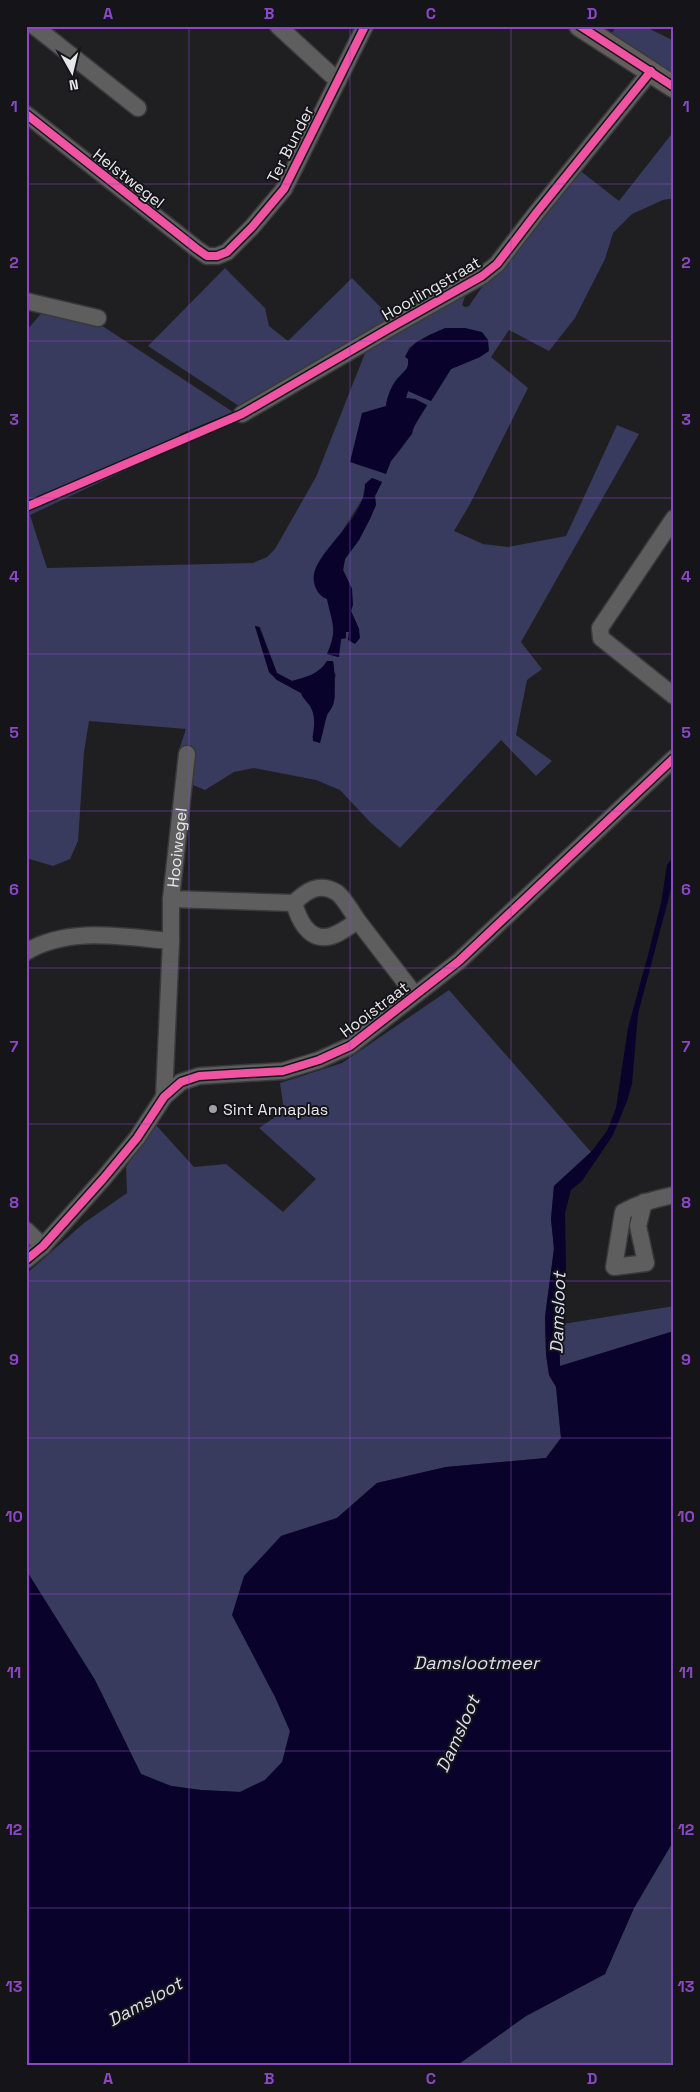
<svg xmlns="http://www.w3.org/2000/svg" width="700" height="2092" font-family="'Space Grotesk',sans-serif">
<style>
.green{fill:#383a5e;fill-rule:evenodd}
.water{fill:#09032c}
.lines{fill:none;stroke-linecap:round;stroke-linejoin:round}
.minor-casing{stroke:#39393b;stroke-width:19}
.major-casing{stroke:#39393b;stroke-width:24}
.minor{stroke:#5e5e5f;stroke-width:16}
.major{stroke:#635d5c;stroke-width:21}
.cycleway-casing{stroke:#151519;stroke-width:11}
.cycleway{stroke:#f153a3;stroke-width:8}
.grid{fill:none;stroke:#8b48c5;stroke-width:1;stroke-opacity:0.55}
.poi-dot{fill:#a0a1a4;stroke:#151519;stroke-width:2}
.labels{text-anchor:middle;stroke-width:4;stroke-linejoin:round;paint-order:stroke}
.street-label{font-size:16px;fill:#e6e7ea;stroke:#151519}
.poi-label{font-size:16px;fill:#e6e7ea;stroke:#151519;text-anchor:start}
.water-label{font-size:18px;font-style:italic;fill:#dcdef0;stroke:#151519}
.neatline{fill:none;stroke:#8b48c5;stroke-width:2}
.grid-label{font-size:16px;text-anchor:middle;font-weight:bold;fill:#8b48c5}
</style>
<rect width="100%" height="100%" fill="#1f1f21"/>
<g class="green">
<polygon points="617,26 644,26 674,41 674,77 611,34"/>
<path d="M674,131V198L663,200L632,214L613,233L605,259L575,318L549,351L509,330L491,357L528,388L470,504L454,531L483,544L508,547L566,536L617,425L639,434L521,642L542,669L527,680L516,735L552,761L536,776L501,740L400,848L371,823L340,790L316,780L254,768L234,772L205,790L178,779L179,750L186,729L89,721L84,752L78,841L70,859L53,866L26,858V333L27,330L46,308L75,314L104,327L233,412L180,434L175,447L30,515L47,568L253,563L267,557L275,549L316,477L367,348L466,294L462,305L465,307L469,306L484,284L578,169L619,201ZM419,340L480,357L451,369L431,401L408,391L406,398L415,399L427,406C414,425 407,444 391,461L362,414L386,406C387,396 393,382 400,376C406,369 409,369 408,359L406,356L409,348ZM372,478L382,482L375,496L376,505L359,540L345,559L343,570L352,589L351,611L359,629L346,632V638L341,639L338,657L327,654L334,639L333,617L327,599L338,538L363,498L365,484ZM255,626L260,627L277,673L292,681C307,677 319,674 327,661L336,675L333,684L335,697L333,705L327,715L322,735L312,737C317,729 315,709 308,702C304,698 303,698 301,693L277,680L269,672Z"/>
<polygon points="225,268 265,308 269,326 288,341 352,278 394,321 242,408 148,346"/>
<polygon points="449,990 591,1152 554,1186 551,1219 554,1248 545,1317 546,1354 549,1375 556,1387 561,1438 546,1458 446,1467 377,1483 337,1518 281,1536 276,1699 290,1731 283,1762 265,1780 240,1792 201,1790 171,1786 141,1774 95,1680 26,1570 26,1274 84,1223 127,1193 126,1167 155,1124 194,1167 226,1164 283,1212 316,1179 259,1128 284,1111 280,1083 342,1063"/>
<polygon points="674,1306 674,1331 560,1366 559,1323 563,1324"/>
<polygon points="674,1840 674,2066 456,2066 526,2016 605,1974 634,1908"/>
</g>
<g class="water">
<path d="M445,328H465L482,332L488,340L489,351L480,357L451,369L431,401L408,391L406,398L415,399L427,405L414,426L412,434L391,461L386,474L350,462L362,413L386,406C387,396 393,382 400,376C406,369 409,369 408,359L405,357C413,340 428,336 445,328Z"/>
<path d="M372,478L382,482L375,496L376,505L370,519L359,540L345,559L343,570L352,589L353,605L351,611L359,629L360,638L355,644L348,640L349,632H346V638L341,639L339,657L327,654C338,629 332,624 327,599C316,595 311,581 315,570C325,544 367,514 365,484Z"/>
<path d="M255,626L259,627L277,673L292,681C307,677 319,674 327,661H333C335,670 336,697 333,705C332,709 328,712 327,715C324,723 323,734 320,743L313,741C312,733 316,725 313,713C311,704 304,701 301,693L277,680L269,672Z"/>
<polygon points="674,856 674,872 670,893 638,1014 632,1084 627,1101 613,1135 582,1181 571,1190 565,1213 566,1268 559,1323 560,1366 674,1331 674,1840 634,1908 605,1974 526,2016 456,2066 26,2066 26,1570 95,1680 141,1774 171,1786 201,1790 240,1792 265,1780 282,1762 290,1731 276,1699 232,1615 244,1576 281,1536 337,1518 377,1483 446,1467 546,1458 561,1438 556,1387 549,1375 546,1354 545,1317 554,1249 551,1219 554,1186 591,1152 607,1131 616,1108 628,1028 648,955 661,903 667,865"/>
</g>
<g class="lines">
<g class="minor-casing">
<g id="minor">
<polyline points="34,26 138,108"/>
<polyline points="278,26 338,81"/>
<polyline points="26,114 197,249 207,256 217,256 227,252 252,227 284,189 365,26"/>
<polyline points="26,301 98,318"/>
<polyline points="242,414 388,329 482,276 497,264 537,212 651,71"/>
<polyline points="674,518 600,628 601,638 674,696"/>
<path d="M171,899L294,903C298,917 307,939 326,937C338,936 349,926 358,921L415,995"/>
<path d="M294,903C306,891 319,882 336,892C343,896 353,914 358,921"/>
<path d="M26,952C69,926 124,937 171,941"/>
<path id="s1" d="M164,1097L171,941V899L187,754"/>
<path d="M644,1202L638,1226L646,1263L614,1267L623,1212C639,1203 655,1199 674,1195"/>
<polyline points="26,1230 43,1246"/>
<polyline points="26,1260 43,1246 103,1179 137,1138 164,1097 181,1082 199,1076 283,1071 319,1060 350,1046 459,961 674,758"/>
</g>
</g>
<g class="major-casing">
<polyline id="major" points="580,26 674,87"/>
</g>
<use href="#minor" class="minor"/>
<use href="#major" class="major"/>
<g class="cycleway-casing">
<g id="cycleway">
<polyline points="580,26 674,87"/>
<polyline points="26,114 197,249 207,256 217,256 227,252 252,227 284,189 365,26"/>
<polyline points="26,507 242,414 388,329 482,276 497,264 537,212 651,71"/>
<polyline points="26,1260 43,1246 103,1179 137,1138 164,1097 181,1082 199,1076 283,1071 319,1060 350,1046 459,961 674,758"/>
</g>
</g>
<use href="#cycleway" class="cycleway"/>
</g>
<path class="grid" d="M189,26V2066M350,26V2066M511,26V2066M26,184H674M26,341H674M26,498H674M26,654H674M26,811H674M26,968H674M26,1124H674M26,1281H674M26,1438H674M26,1594H674M26,1751H674M26,1908H674"/>
<circle class="poi-dot" cx="213" cy="1109" r="5"/>
<g class="labels">
<g class="street-label">
<text transform="translate(290 144) rotate(-63)" y="6">Ter Bunder</text>
<text transform="translate(129 178) rotate(38)" y="6">Helstwegel</text>
<text transform="translate(431 288) rotate(-30)" y="6">Hoorlingstraat</text>
<text dy="6" stroke="none"><textPath href="#s1" startOffset="250">Hooiwegel</textPath></text>
<text transform="translate(374 1009) rotate(-37)" y="6">Hooistraat</text>
</g>
<g class="poi-label">
<text x="223" y="1115">Sint Annaplas</text>
</g>
<g class="water-label">
<text transform="translate(558 1313) rotate(-88)" y="6">Damsloot</text>
<text x="476" y="1669">Damslootmeer</text>
<text transform="translate(458 1734) rotate(-66)" y="6">Damsloot</text>
<text transform="translate(145 2002) rotate(-29)" y="6">Damsloot</text>
</g>
</g>
<rect width="700" height="2092" fill="none" stroke="#151519" stroke-width="55"/>
<g transform="translate(72 72) rotate(172)" stroke="#151519" stroke-width="4" paint-order="stroke">
<path d="M0-4L9 19L0 12L-9 19Z" fill="#e6e7ea"/>
<text y="-8" font-size="14" font-weight="bold" text-anchor="middle" fill="#e6e7ea">N</text>
</g>
<rect x="28" y="28" width="644" height="2036" class="neatline"/>
<g class="grid-label">
<text x="108" y="19">A</text>
<text x="269" y="19">B</text>
<text x="431" y="19">C</text>
<text x="592" y="19">D</text>
<text x="14" y="112">1</text>
<text x="686" y="112">1</text>
<text x="14" y="268">2</text>
<text x="686" y="268">2</text>
<text x="14" y="425">3</text>
<text x="686" y="425">3</text>
<text x="14" y="582">4</text>
<text x="686" y="582">4</text>
<text x="14" y="738">5</text>
<text x="686" y="738">5</text>
<text x="14" y="895">6</text>
<text x="686" y="895">6</text>
<text x="14" y="1052">7</text>
<text x="686" y="1052">7</text>
<text x="14" y="1208">8</text>
<text x="686" y="1208">8</text>
<text x="14" y="1365">9</text>
<text x="686" y="1365">9</text>
<text x="14" y="1522">10</text>
<text x="686" y="1522">10</text>
<text x="14" y="1678">11</text>
<text x="686" y="1678">11</text>
<text x="14" y="1835">12</text>
<text x="686" y="1835">12</text>
<text x="14" y="1992">13</text>
<text x="686" y="1992">13</text>
<text x="108" y="2084">A</text>
<text x="269" y="2084">B</text>
<text x="431" y="2084">C</text>
<text x="592" y="2084">D</text>
</g>
</svg>
